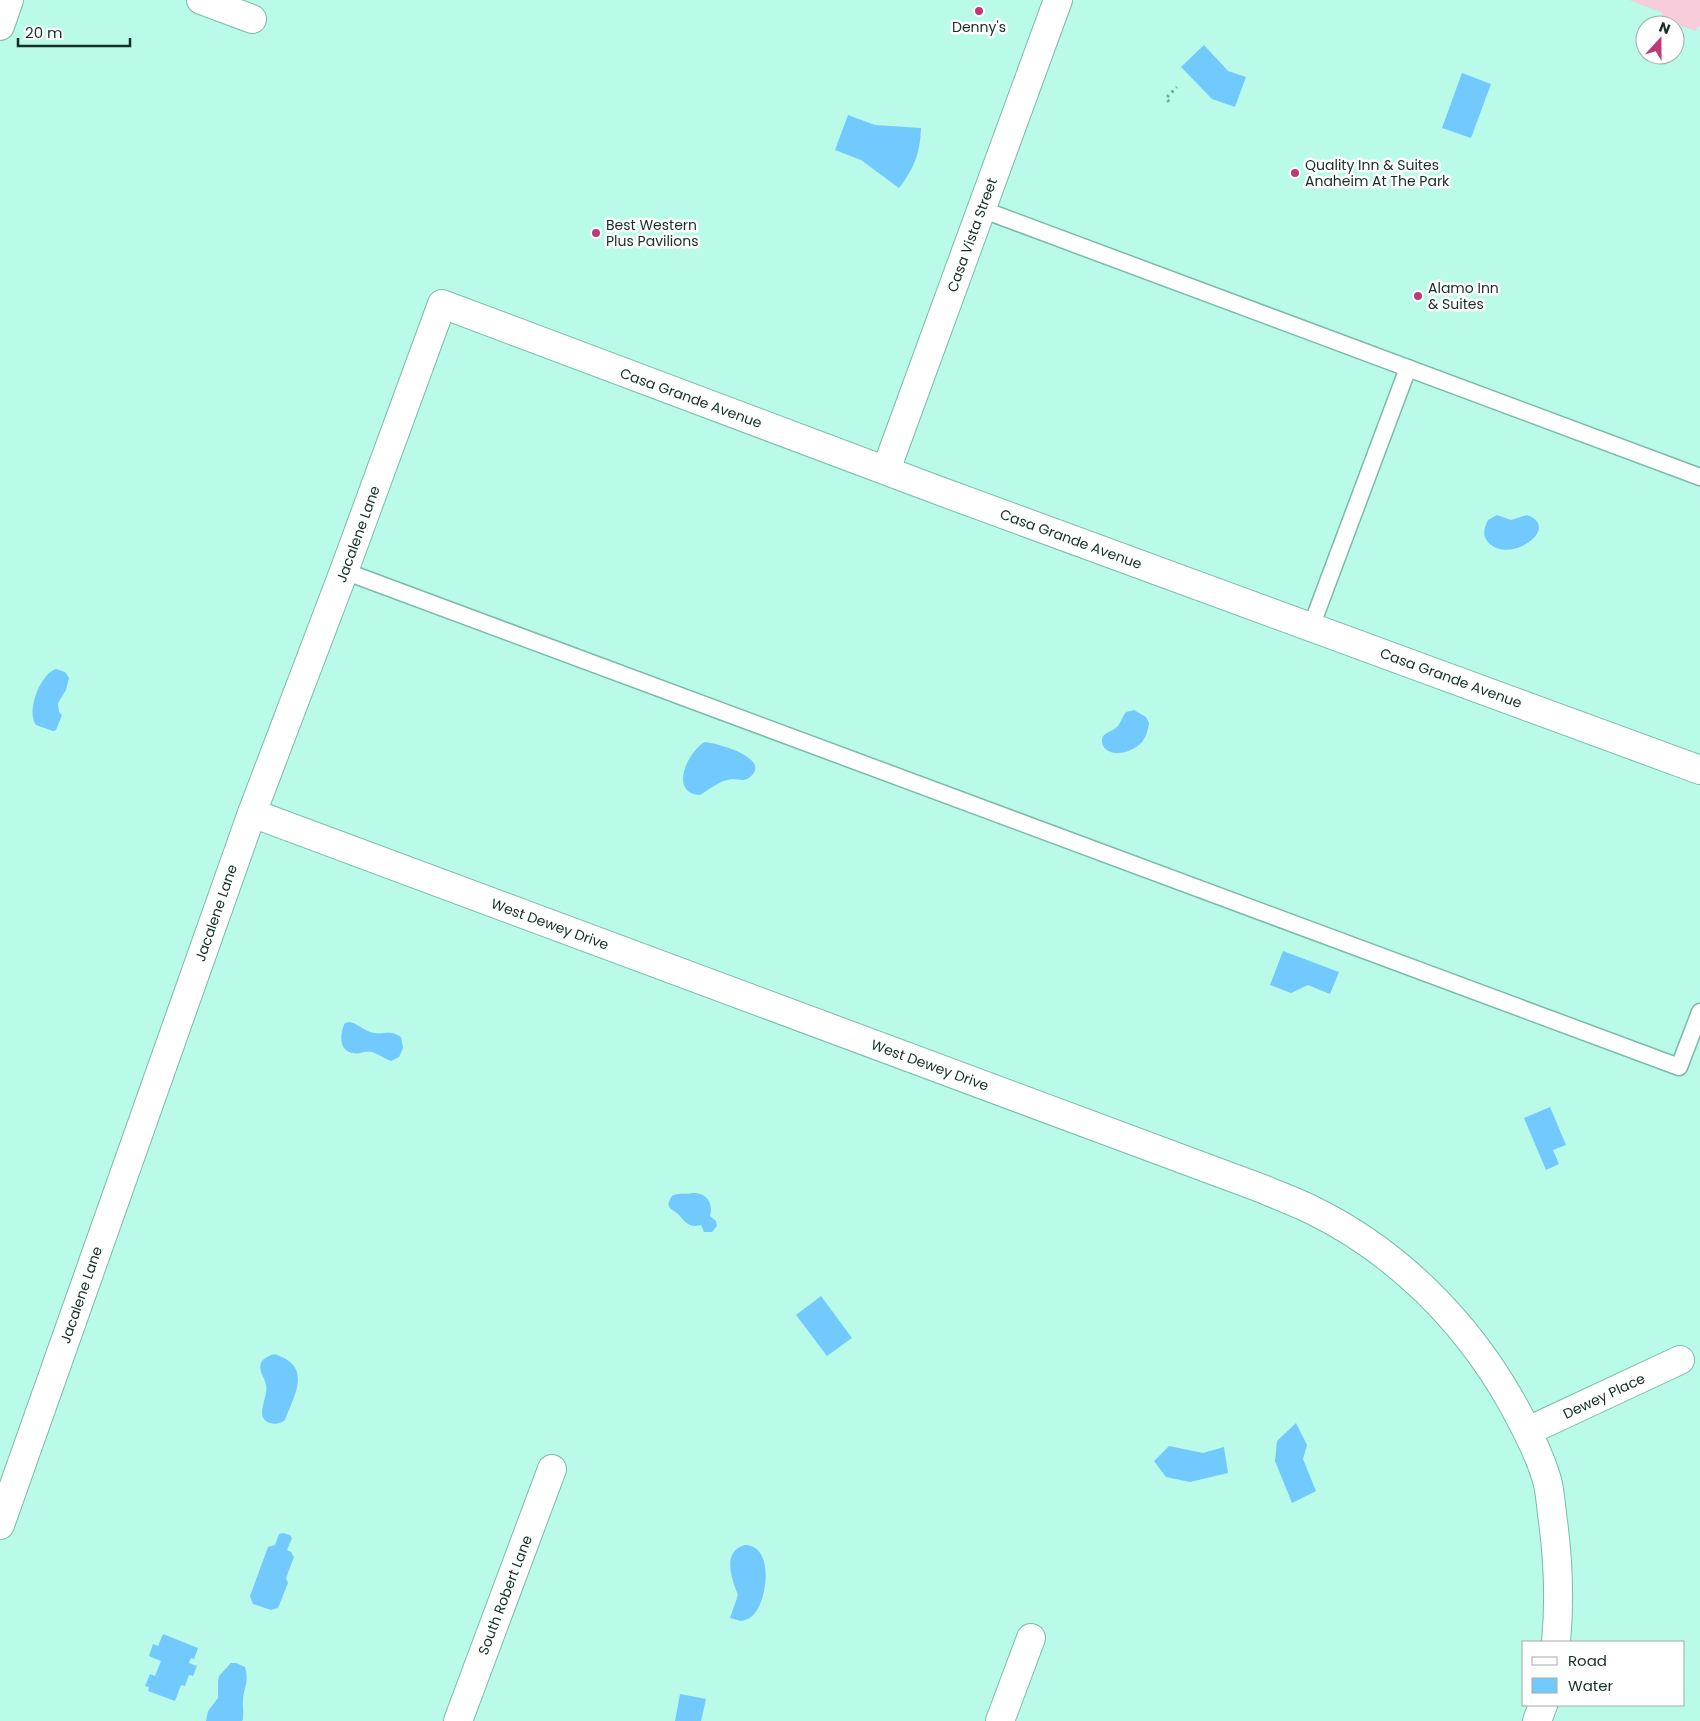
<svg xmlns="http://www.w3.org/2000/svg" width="1700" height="1721" font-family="Poppins,sans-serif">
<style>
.green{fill:#f9ccdb}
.water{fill:#72c9fd}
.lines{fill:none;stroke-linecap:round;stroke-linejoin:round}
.lane-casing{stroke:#7bbaaa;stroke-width:19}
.street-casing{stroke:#7bbaaa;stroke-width:30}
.path{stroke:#77a89b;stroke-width:3;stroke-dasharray:2.5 4;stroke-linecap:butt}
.lane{stroke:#fff;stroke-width:16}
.street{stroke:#fff;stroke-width:28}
.poi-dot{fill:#c03977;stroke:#fff;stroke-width:2}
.labels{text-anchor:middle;stroke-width:5;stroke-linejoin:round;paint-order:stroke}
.poi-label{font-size:14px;fill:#142f28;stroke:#fff;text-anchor:start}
.street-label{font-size:14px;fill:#142f28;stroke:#fff}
</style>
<rect width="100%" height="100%" fill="#b9fae9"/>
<polygon class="green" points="1629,0 1700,0 1700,27 1698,26 1696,31 1661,19 1663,13"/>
<g class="water">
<polygon points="1204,45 1228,71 1246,77 1235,107 1212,99 1181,67"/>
<polygon points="1462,73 1491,84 1471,138 1442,128"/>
<path d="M848,115L875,125L921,128C920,153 915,167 899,188L861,160L835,150Z"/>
<path d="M1497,515L1511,520L1527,515C1563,528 1508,566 1488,542C1482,535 1484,528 1488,520Z"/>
<path d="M56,669L65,672L69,678L66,690L58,703L59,712L62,715L56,730L53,731L36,725C26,711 40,674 56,669Z"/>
<path d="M1134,710L1146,717L1149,723C1148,730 1146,737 1142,742C1133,752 1112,759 1103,746C1099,732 1109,734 1117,727C1121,723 1122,717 1126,712Z"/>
<path d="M705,742C716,743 773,758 750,777C745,782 738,779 732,779C719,781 711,788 700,795C668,793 688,751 705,742Z"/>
<polygon points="1283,951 1339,972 1330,994 1308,985 1291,993 1270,985"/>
<path d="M349,1022C358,1023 363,1031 374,1033C386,1035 389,1029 401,1037L403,1048L399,1057L391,1061C384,1059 379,1054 372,1052C365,1050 359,1055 353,1053C338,1051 340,1032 345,1023Z"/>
<polygon points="1550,1107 1566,1145 1553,1150 1559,1164 1546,1170 1524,1118"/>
<path d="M692,1193C706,1192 714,1203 710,1216L716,1221L717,1226L712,1232H704L701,1225C689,1228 686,1223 679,1215C674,1209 663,1209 672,1196C679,1192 685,1195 692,1193Z"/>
<polygon points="821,1296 852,1338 827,1356 796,1315"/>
<path d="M274,1354C313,1366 295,1393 285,1420C281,1423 276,1425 270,1423C253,1418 269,1397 266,1385C265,1378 258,1371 261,1363C263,1358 269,1356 274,1354Z"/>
<polygon points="1296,1423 1307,1445 1303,1459 1316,1491 1292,1503 1275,1461 1277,1441"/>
<polygon points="1169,1446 1203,1453 1224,1447 1228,1473 1190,1482 1166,1477 1154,1461"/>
<polygon points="283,1533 290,1535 292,1538 287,1550 291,1552 294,1557 286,1578 288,1583 278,1608 271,1610 253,1604 250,1596 268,1547 275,1545 279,1534"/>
<path d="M745,1545C774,1545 768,1599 754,1614C751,1618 746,1620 741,1621L730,1618L738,1595C732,1580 721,1551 745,1545Z"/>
<polygon points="163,1634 198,1648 194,1659 191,1658 189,1663 197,1666 193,1676 189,1675 185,1686 181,1685 175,1701 148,1691 149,1687 145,1686 150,1674 155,1676 161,1661 149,1656 153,1644 158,1646"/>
<path d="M231,1663H236L245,1667C249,1683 245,1684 243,1699C242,1705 244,1712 243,1719L242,1721H206L208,1711L218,1698V1682L219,1676Z"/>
<polygon points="680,1694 706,1699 701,1721 675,1721"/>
</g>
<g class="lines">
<g class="lane-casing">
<g id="lane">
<polyline points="981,209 1700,477"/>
<polyline points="344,571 1679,1067 1700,1012"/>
<polyline points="1311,627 1408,368"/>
</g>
</g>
<g class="street-casing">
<g id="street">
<polyline points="201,0 252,19"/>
<polyline points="0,26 9,0"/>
<polyline points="886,470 1058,0"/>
<path d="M252,813L1263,1189C1279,1196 1296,1202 1312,1210C1396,1251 1465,1320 1511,1401C1525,1426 1541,1456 1548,1484C1550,1494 1551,1504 1552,1514C1558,1556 1560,1600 1556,1642"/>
<polyline points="1528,1431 1680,1360"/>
<polyline points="0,1525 252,813 344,571 442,304 940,491 1700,770"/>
<polyline points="458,1721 552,1469"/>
<polyline points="1000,1721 1031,1638"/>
<polyline points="1537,1721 1543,1705"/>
</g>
</g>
<polyline class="path" points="1169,102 1166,98 1177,87"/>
<use href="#lane" class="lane"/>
<use href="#street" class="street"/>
</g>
<g class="poi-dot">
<circle cx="979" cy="11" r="5"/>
<circle cx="1295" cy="173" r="5"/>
<circle cx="596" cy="233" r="5"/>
<circle cx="1418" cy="296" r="5"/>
</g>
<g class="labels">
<g class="poi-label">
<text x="979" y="32" text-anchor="middle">Denny's</text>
<text x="1305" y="170">Quality Inn &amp; Suites<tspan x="1305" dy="16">Anaheim At The Park</tspan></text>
<text x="606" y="230">Best Western<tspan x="606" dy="16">Plus Pavilions</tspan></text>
<text x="1428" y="293">Alamo Inn<tspan x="1428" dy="16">&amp; Suites</tspan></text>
</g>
<g class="street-label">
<text transform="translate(972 235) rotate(-70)" y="5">Casa Vista Street</text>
<text transform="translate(691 398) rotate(20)" y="5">Casa Grande Avenue</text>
<text transform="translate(358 534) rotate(-70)" y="5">Jacalene Lane</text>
<text transform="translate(1071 539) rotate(20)" y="5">Casa Grande Avenue</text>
<text transform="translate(1451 678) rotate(20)" y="5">Casa Grande Avenue</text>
<text transform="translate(216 913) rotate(-71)" y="5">Jacalene Lane</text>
<text transform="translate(550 924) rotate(20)" y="5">West Dewey Drive</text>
<text transform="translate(930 1065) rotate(20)" y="5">West Dewey Drive</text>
<text transform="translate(81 1295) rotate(-71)" y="5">Jacalene Lane</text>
<text transform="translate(1604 1396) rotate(-25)" y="5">Dewey Place</text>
<text transform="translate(505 1595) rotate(-69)" y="5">South Robert Lane</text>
</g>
</g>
<rect x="1522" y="1641" width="162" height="65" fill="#ffffff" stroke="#a1aca9"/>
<rect x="1532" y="1657" width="25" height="8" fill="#ffffff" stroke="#a1aca9"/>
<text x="1568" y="1666" font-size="15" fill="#142f28">Road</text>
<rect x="1532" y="1678" width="25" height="15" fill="#72c9fd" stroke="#a1aca9"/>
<text x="1568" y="1691" font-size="15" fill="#142f28">Water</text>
<g transform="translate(1660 40) rotate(21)"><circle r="24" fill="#ffffff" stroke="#a1aca9"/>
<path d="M0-4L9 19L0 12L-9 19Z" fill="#c03977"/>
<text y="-8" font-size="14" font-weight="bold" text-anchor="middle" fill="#142f28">N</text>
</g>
<path d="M18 38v8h112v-8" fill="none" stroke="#142f28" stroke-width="2.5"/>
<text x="25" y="38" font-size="15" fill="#142f28" stroke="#ffffff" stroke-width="4" paint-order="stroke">20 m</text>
</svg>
